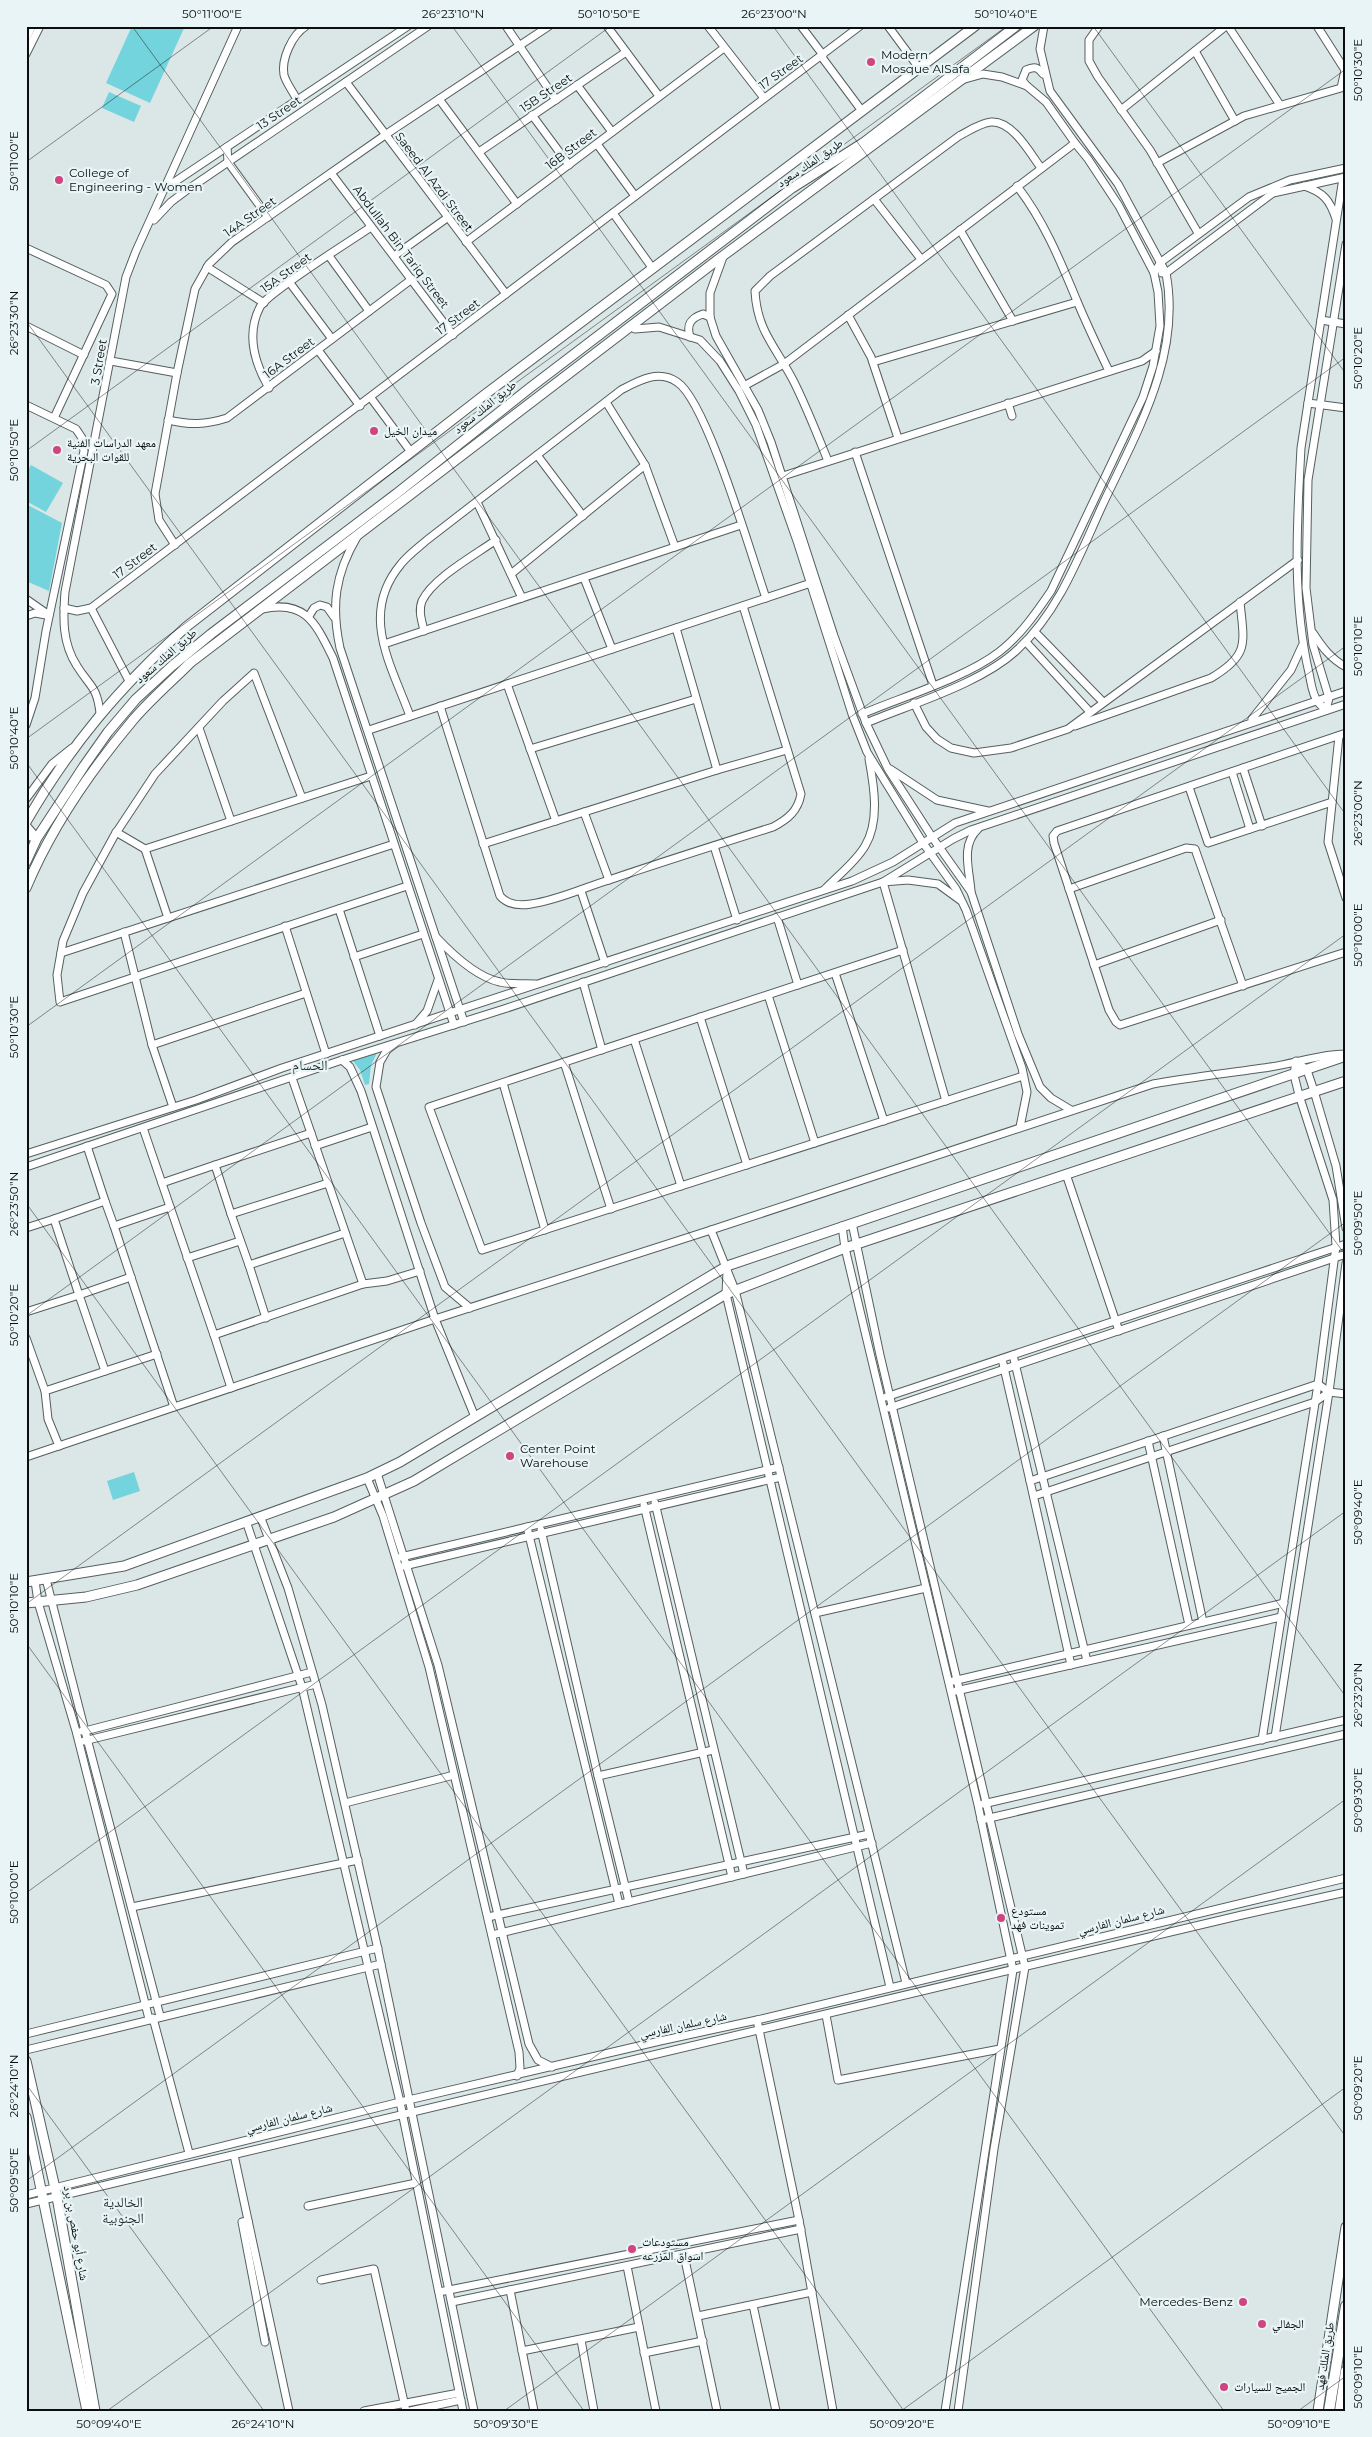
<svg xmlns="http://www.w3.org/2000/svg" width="1372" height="2437" font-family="Montserrat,'Noto Naskh Arabic',sans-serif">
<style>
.green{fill:#74d4dd}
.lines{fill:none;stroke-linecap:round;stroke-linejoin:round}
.minor-casing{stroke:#555f60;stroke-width:9}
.major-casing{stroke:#555f60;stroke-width:11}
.highway-casing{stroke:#555f60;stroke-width:12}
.minor{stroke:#fff;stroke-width:7}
.major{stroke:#fff;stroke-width:9}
.highway{stroke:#fff;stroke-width:10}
.ticks{fill:none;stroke:#0a0e0e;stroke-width:1;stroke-opacity:0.45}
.poi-dot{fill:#cf457f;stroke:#e8f4f5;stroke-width:2}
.labels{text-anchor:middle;stroke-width:4.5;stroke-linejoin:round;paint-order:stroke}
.poi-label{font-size:12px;fill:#0a0e0e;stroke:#e8f4f5;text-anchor:start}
.street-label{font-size:12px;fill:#0a0e0e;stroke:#e8f4f5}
.neighbourhood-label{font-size:14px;fill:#2a3334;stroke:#e8f4f5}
.neatline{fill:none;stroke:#0a0e0e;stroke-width:2}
.ticks-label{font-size:12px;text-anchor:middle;fill:#0a0e0e}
</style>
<rect width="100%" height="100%" fill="#dbe6e7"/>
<g class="green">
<polygon points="132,26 185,26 150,103 106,83"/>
<polygon points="109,92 141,106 134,122 102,108"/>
<polygon points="31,465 63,483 46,512 26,501 26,474"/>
<polygon points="26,504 62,523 49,591 26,581"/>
<polygon points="377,1053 371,1065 369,1084 365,1085 360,1070 353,1061"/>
<polygon points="134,1472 140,1491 113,1500 107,1481"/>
</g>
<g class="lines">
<g class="minor-casing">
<g id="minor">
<polyline points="506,26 556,100"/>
<polyline points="607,26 659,96"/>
<polyline points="708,26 764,98"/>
<polyline points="801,26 823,55"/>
<polyline points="888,26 919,68"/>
<polyline points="1099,26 1089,40 1089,61 1098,77 1150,150 1198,233"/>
<polyline points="1228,26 1280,105"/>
<polyline points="26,39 32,26"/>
<polyline points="1195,51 1235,121"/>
<polyline points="26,54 40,26"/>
<polyline points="821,56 862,111"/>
<polyline points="346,82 506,294"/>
<polyline points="577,85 612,132"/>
<path d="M1026,85L1022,80L1026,70C1034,66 1038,67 1043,74"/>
<polyline points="439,99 517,204"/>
<path d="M297,100C294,93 286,83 284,75C281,59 292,35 306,26"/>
<polyline points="1121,110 1226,26"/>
<polyline points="532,115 569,165"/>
<polyline points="597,144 635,196"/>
<polyline points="227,147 228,162 268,217"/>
<polyline points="479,152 626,52"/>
<polyline points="1157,163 1244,116 1341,88 1345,70 1317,26"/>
<polyline points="331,173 453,335"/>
<path d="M1343,178L1301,448C1297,522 1292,600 1309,673C1311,682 1312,695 1318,702C1320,705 1324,708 1326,710L1329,698L1313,645L1306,588L1308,480L1346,244"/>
<path d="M1017,186C1044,221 1060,260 1077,301C1087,325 1098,348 1109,371"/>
<path d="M1304,186C1323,192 1330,200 1336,219"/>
<polyline points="167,187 408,26"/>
<polyline points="874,199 921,259"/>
<polyline points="613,213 653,269"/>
<polyline points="154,220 171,202 187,190 428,26"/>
<polyline points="960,230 1013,321"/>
<polyline points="466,242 724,48"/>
<polyline points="26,248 106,285 112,294 54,418"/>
<polyline points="329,256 369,311"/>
<polyline points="394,256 447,218"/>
<polyline points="723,257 710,293 710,317 716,336 758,410 771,442 834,636 866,723 888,769 932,837 971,892 1018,1034 1040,1087 1051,1098 1071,1110"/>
<polyline points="207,267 264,303"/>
<polyline points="1154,273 1161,262 1249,197 1290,180 1346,168"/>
<polyline points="1162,273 1166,273 1273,193 1346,177"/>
<polyline points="290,283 332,339"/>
<polyline points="848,315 871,357 898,438"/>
<polyline points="1321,320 1346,324"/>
<polyline points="26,326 84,355"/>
<polyline points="635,329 659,327 700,340 720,361 739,391 756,425 797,541 852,714 867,752 923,843 956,889 966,910 1022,1068 1027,1092 1020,1127"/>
<path d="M690,337C686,324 691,318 703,314L710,317"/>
<polyline points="318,350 360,406"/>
<polyline points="111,361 177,373"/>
<polyline points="873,362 1077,302"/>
<polyline points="744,386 784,364 1075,143"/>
<path d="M269,388C255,364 246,334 260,307C267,293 352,240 371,227"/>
<polyline points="371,398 411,452"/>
<polyline points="606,402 645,465 675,547"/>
<polyline points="1008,403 1012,416"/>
<polyline points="1308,403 1346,408"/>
<polyline points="26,405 76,429 82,438 84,451 46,631 35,698 26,725"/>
<path d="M168,420C190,425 205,425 227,418L412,279"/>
<polyline points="855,452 933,685"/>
<polyline points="537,455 583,516"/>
<path d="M828,461C817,434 807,408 794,382C777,348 757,332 755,291L770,276L959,136C969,131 980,123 991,122C1012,120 1030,153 1041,168"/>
<polyline points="783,476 1142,361 1156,351"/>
<polyline points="477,502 522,598"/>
<path d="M357,537C335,574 331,606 340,648L464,1022"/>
<polyline points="175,545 159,520 155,494 177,373 195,289 209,264 232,242 388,133 549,26"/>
<polyline points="511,574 645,465"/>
<polyline points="584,578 612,649"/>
<polyline points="26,599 49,615"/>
<polyline points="64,608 77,611 91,608 860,26"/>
<polyline points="91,608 129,681"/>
<path d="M262,609C306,599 316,624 333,658L454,1025"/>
<polyline points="26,616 35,613 46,615"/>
<polyline points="309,616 314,608 320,605 327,607 334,617"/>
<polyline points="676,628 717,770"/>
<path d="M424,631C422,621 418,611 422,601C433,578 475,555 496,540"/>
<polyline points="1035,632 1103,702"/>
<path d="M1313,633C1322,647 1331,659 1346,667"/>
<polyline points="1026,642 1090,712"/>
<polyline points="384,644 741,525"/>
<polyline points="507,684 556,821"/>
<polyline points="914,703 926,727 937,739 951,748 974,753 1011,748 1068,729 1298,560"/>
<path d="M440,706L500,896C508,905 519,906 531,904C559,900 585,887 612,879C665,861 719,844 773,827C788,819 798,811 801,794L743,606"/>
<path d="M100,713C97,686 90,687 77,666C62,643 63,618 65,592L126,277L136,251L238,26"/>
<path d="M862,714C902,697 965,678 999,652C1020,636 1036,613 1051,591L1143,397L1153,366L1160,326L1158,292L1154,273L1119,206L1088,159L1075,143L1046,102L1027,86L1002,77L983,74L965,79"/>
<path d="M410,716C391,664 359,614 401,564C408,555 418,548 427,540L621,390C638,381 658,369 677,382C707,401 752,558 766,598"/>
<polyline points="1252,719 1291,670 1302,646"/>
<path d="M866,723C911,704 983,683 1018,649C1059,611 1079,556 1102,506C1136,433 1182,357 1166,273L1118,184L1050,91L1040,49L1044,26"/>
<path d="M1075,726L1211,678C1250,655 1244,643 1240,602"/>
<polyline points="199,728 231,821"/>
<polyline points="369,730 811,583"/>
<polyline points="1346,733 1057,831 1053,836 1054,843 1109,1010 1116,1022 1120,1025 1346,952"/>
<polyline points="1339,736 1328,842 1346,898"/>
<polyline points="530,749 696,699"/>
<polyline points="1243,768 1262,826"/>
<polyline points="890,769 937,800 988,811"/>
<polyline points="1232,772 1250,829"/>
<polyline points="1189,787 1208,843 1332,802"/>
<polyline points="302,798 254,673 223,701 155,774 114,836 83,893 63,941 57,975 60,1002 407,886"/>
<polyline points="26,799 52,764 72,748"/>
<polyline points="584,812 609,880"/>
<polyline points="26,825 37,838 26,836"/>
<polyline points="116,832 145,849 371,776"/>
<polyline points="483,844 717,770 787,750"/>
<polyline points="714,846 737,920"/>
<polyline points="145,849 168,918"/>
<path d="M825,889C838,875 855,863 865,846C880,821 874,786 869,759"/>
<polyline points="1069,889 1186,848 1195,849 1243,986"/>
<polyline points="581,891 605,963"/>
<path d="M971,892C970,871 960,846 978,829"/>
<polyline points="339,909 380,1036"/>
<polyline points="777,917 798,985"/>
<polyline points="285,926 326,1054"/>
<polyline points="124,932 152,1045 173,1107"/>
<path d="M436,937C452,954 476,977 500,982C511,985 524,983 535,984"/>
<polyline points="903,950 429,1107 482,1250 1023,1076"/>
<polyline points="61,953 394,844"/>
<polyline points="354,957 423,934"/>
<polyline points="1094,965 1221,920"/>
<polyline points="835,973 884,1121"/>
<polyline points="583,982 602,1050"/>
<polyline points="768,995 815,1143"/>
<polyline points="700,1017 747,1165"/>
<polyline points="415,1025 427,1011 438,980"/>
<polyline points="634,1039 681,1186"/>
<polyline points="395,1044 387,1050 380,1062 376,1087 421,1223 445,1287 470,1308"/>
<polyline points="152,1045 306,993"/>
<polyline points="342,1060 350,1067 361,1091 435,1319 475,1417"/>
<polyline points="564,1062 611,1209"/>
<polyline points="503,1083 545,1230"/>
<polyline points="946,1101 883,882 908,880 938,884 960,900"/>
<polyline points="143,1128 214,1335 363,1284 292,1078"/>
<polyline points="87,1146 105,1201"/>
<polyline points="315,1146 372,1127"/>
<polyline points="26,1154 196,1100 282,1068 852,881 893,862 955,823 1346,691"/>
<polyline points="215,1165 311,1133"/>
<polyline points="26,1167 342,1060 504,1009 871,886 883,882 953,839 971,830 1346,704"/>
<polyline points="1066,1174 1119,1331"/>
<polyline points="162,1183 215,1165 231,1214 328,1183"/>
<polyline points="170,1207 114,1226 174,1407"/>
<polyline points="231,1214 249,1265 345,1233"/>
<polyline points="852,1223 880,1355 1025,1967 994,2149 958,2411"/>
<polyline points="114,1226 105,1201 54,1219 79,1295 131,1277"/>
<polyline points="842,1226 845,1248 978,1805 1013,1970 945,2411"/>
<polyline points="26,1228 54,1219"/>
<polyline points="187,1258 240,1241"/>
<polyline points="249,1265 266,1318"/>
<polyline points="727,1271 726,1294 890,1987"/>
<polyline points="363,1284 387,1281 420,1271"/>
<polyline points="26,1312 79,1295 105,1371"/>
<polyline points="214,1335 231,1388"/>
<polyline points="26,1338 45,1391 157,1354"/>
<polyline points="1013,1355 1087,1661"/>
<polyline points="1002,1359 1030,1481"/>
<polyline points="45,1391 48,1419 59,1446"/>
<polyline points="886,1397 1346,1244"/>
<polyline points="889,1408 1346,1254"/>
<polyline points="1163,1436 1203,1622"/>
<polyline points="1148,1441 1189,1625"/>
<polyline points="26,1457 435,1319 711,1230"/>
<polyline points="377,1473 438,1665 529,2044 538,2060 552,2067"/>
<polyline points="367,1478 383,1516 429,1667 519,2052 520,2068 517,2076"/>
<polyline points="1034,1496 1315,1402 1329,1392"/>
<polyline points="655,1503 744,1874"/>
<polyline points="644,1505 732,1877"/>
<polyline points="260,1516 288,1588 322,1705 377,1945 474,2411"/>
<polyline points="246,1521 302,1687 400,2102 463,2411"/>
<polyline points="527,1527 619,1904"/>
<polyline points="541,1530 598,1776 629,1902"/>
<polyline points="401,1557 779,1467"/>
<polyline points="404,1566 781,1477"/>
<polyline points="46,1579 85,1731 82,1731"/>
<polyline points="35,1581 38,1602 76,1731 149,2019"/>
<polyline points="815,1613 926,1588"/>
<polyline points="1071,1665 1030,1481 1318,1384 1329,1392 1346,1394"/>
<polyline points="953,1681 1284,1603"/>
<polyline points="956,1691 1281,1617"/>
<polyline points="1275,1737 1329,1392 1346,1263"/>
<polyline points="1262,1740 1318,1384 1336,1246 1333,1200 1299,1095 1294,1075 1296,1061 1307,1070 1314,1091 1336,1166 1346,1228"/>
<polyline points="84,1741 316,1684"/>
<polyline points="598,1776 713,1750"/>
<polyline points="345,1803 454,1775"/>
<polyline points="983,1804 1346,1720"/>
<polyline points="981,1820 1346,1734"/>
<polyline points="132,1907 358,1860"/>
<polyline points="488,1917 869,1834"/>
<polyline points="492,1935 872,1843"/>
<path d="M906,1983L735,1290L711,1230L1153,1084C1192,1077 1231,1073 1270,1067C1296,1063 1320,1054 1346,1054"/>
<polyline points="826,2015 838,2080 1000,2049"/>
<polyline points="160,2016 85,1731 312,1672"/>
<polyline points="153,2018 189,2153"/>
<polyline points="757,2020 799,2220 833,2411"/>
<polyline points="26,2034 378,1948"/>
<polyline points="26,2050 381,1964"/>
<polyline points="234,2155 289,2411"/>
<polyline points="26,2195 400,2102 660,2041 757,2020 1346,1878"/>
<polyline points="26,2204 1242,1915 1346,1892"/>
<polyline points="308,2206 416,2183"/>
<polyline points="248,2221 242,2222 265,2342"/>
<polyline points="684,2255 717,2411"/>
<polyline points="627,2266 656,2411"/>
<polyline points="321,2280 374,2269 406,2411"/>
<polyline points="510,2290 534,2411"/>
<polyline points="439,2292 799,2220"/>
<polyline points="452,2302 801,2229"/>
<polyline points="753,2305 776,2411"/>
<polyline points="698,2316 812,2292"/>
<polyline points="581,2340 594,2411"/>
<polyline points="522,2351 639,2327"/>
<polyline points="644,2353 703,2341"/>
<polyline points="364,2411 459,2393"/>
<polyline points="410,2411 461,2400"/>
</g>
</g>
<g class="major-casing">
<g id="major">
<path d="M26,822C71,744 120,687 186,627L483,396L975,26"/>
<polyline points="26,862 37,838 84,766 108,732 136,699 172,666 211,634 396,494 531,387 792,188 863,143 1016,26"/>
<path d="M26,888C51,828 91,770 133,720C150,700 171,682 190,663L724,255L1034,26"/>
<polyline points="26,1582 124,1566 367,1478 400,1462 727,1266 1346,1056"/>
<polyline points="26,1603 86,1597 137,1585 334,1517 414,1481 726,1294 845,1248 1346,1081"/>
<polyline points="26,2061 57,2197 95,2411"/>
<polyline points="26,2117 87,2411"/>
<polyline points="1318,2411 1346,2227"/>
</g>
</g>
<g class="highway-casing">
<g id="highway">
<polyline points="1329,2411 1346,2306"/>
<polyline points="1340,2411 1346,2371"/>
</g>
</g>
<use href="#minor" class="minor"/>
<use href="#major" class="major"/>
<use href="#highway" class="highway"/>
</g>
<path class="ticks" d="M132,26L1346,1697M452,26L1346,1256M773,26L1346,815M1093,26L1346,374M26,162L214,26M26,321L1346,2137M26,451L611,26M26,739L1007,26M26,762L1224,2411M26,1027L1346,69M26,1203L904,2411M26,1316L1346,357M26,1604L1346,646M26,1643L584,2411M26,1893L1346,934M26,2084L264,2411M26,2181L1346,1222M107,2411L1346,1511M504,2411L1346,1799M901,2411L1346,2087M1298,2411L1346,2376"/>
<g class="poi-dot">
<circle cx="871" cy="62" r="5"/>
<circle cx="59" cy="180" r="5"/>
<circle cx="374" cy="431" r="5"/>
<circle cx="57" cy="450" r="5"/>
<circle cx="510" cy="1456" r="5"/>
<circle cx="1001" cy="1918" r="5"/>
<circle cx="632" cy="2249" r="5"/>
<circle cx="1243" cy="2302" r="5"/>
<circle cx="1262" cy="2324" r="5"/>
<circle cx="1224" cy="2387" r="5"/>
</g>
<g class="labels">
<g class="poi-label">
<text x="881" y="59">Modern<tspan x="881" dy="14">Mosque AlSafa</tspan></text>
<text x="69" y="177">College of<tspan x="69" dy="14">Engineering - Women</tspan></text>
<text x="384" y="435">ميدان الخيل</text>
<text x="67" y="447">معهد الدراسات الفنية<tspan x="67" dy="14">للقوات البحرية</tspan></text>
<text x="520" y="1453">Center Point<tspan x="520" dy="14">Warehouse</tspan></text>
<text x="1011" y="1915">مستودع<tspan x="1011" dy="14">تموينات فهد</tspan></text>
<text x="642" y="2246">مستودعات<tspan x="642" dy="14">اسواق المزرعه</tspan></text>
<text x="1233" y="2306" text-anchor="end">Mercedes-Benz</text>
<text x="1272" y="2328">الجفالي</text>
<text x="1234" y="2391">الجميح للسيارات</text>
</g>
<g class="street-label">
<text transform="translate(781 72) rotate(-36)" y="4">17 Street</text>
<text transform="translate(546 93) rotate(-34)" y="4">15B Street</text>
<text transform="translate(279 113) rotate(-34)" y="4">13 Street</text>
<text transform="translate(571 149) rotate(-37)" y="4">16B Street</text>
<text transform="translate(810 163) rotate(-34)" y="4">طريق الملك سعود</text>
<text transform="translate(434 182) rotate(53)" y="4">Saeed Al Azdi Street</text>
<text transform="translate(250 217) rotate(-35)" y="4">14A Street</text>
<text transform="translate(401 247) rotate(53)" y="4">Abdullah Bin Tariq Street</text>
<text transform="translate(286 273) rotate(-36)" y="4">15A Street</text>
<text transform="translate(458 317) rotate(-37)" y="4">17 Street</text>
<text transform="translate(289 358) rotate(-37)" y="4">16A Street</text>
<text transform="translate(99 362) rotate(-80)" y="4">3 Street</text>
<text transform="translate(485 407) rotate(-39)" y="4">طريق الملك سعود</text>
<text transform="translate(135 561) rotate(-37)" y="4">17 Street</text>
<text transform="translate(166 656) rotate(-41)" y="4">طريق الملك سعود</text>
<text transform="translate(1121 1920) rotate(-14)" y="4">شارع سلمان الفارسي</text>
<text transform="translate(683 2025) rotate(-12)" y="4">شارع سلمان الفارسي</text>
<text transform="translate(289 2118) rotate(-14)" y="4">شارع سلمان الفارسي</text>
<text transform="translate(76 2233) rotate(80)" y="4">شارع أبو حفص بن برد</text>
<text transform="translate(1325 2356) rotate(-81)" y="4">طريق الملك فهد</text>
</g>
<g class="neighbourhood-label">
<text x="310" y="1070">الحسام</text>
<text x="123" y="2207">الخالدية<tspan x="123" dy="16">الجنوبية</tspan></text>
</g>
</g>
<rect width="1372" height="2437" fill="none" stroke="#e8f4f5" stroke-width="55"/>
<rect x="28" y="28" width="1316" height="2382" class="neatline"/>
<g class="ticks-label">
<text x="212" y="18">50°11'00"E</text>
<text x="453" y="18">26°23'10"N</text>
<text x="609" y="18">50°10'50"E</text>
<text x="774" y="18">26°23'00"N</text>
<text x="1006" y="18">50°10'40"E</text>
<text transform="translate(1358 70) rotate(-90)" y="4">50°10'30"E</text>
<text transform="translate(14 161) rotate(-90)" y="4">50°11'00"E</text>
<text transform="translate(14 323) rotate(-90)" y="4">26°23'30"N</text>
<text transform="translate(1358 358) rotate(-90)" y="4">50°10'20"E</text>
<text transform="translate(14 450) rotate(-90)" y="4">50°10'50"E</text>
<text transform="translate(1358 646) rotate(-90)" y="4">50°10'10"E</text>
<text transform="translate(14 738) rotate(-90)" y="4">50°10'40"E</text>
<text transform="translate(1358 813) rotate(-90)" y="4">26°23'00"N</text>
<text transform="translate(1358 935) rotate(-90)" y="4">50°10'00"E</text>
<text transform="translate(14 1027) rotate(-90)" y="4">50°10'30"E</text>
<text transform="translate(14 1204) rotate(-90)" y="4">26°23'50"N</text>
<text transform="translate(1358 1223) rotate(-90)" y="4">50°09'50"E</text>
<text transform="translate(14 1315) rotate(-90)" y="4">50°10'20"E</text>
<text transform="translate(1358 1512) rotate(-90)" y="4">50°09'40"E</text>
<text transform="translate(14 1603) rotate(-90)" y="4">50°10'10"E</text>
<text transform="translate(1358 1695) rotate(-90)" y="4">26°23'20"N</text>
<text transform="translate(1358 1800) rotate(-90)" y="4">50°09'30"E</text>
<text transform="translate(14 1892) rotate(-90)" y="4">50°10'00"E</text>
<text transform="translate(14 2086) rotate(-90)" y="4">26°24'10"N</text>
<text transform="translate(1358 2088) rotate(-90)" y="4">50°09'20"E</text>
<text transform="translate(14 2180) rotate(-90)" y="4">50°09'50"E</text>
<text transform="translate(1358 2377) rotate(-90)" y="4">50°09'10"E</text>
<text x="109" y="2428">50°09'40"E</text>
<text x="263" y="2428">26°24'10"N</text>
<text x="506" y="2428">50°09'30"E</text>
<text x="902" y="2428">50°09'20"E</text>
<text x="1299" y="2428">50°09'10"E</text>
</g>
</svg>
